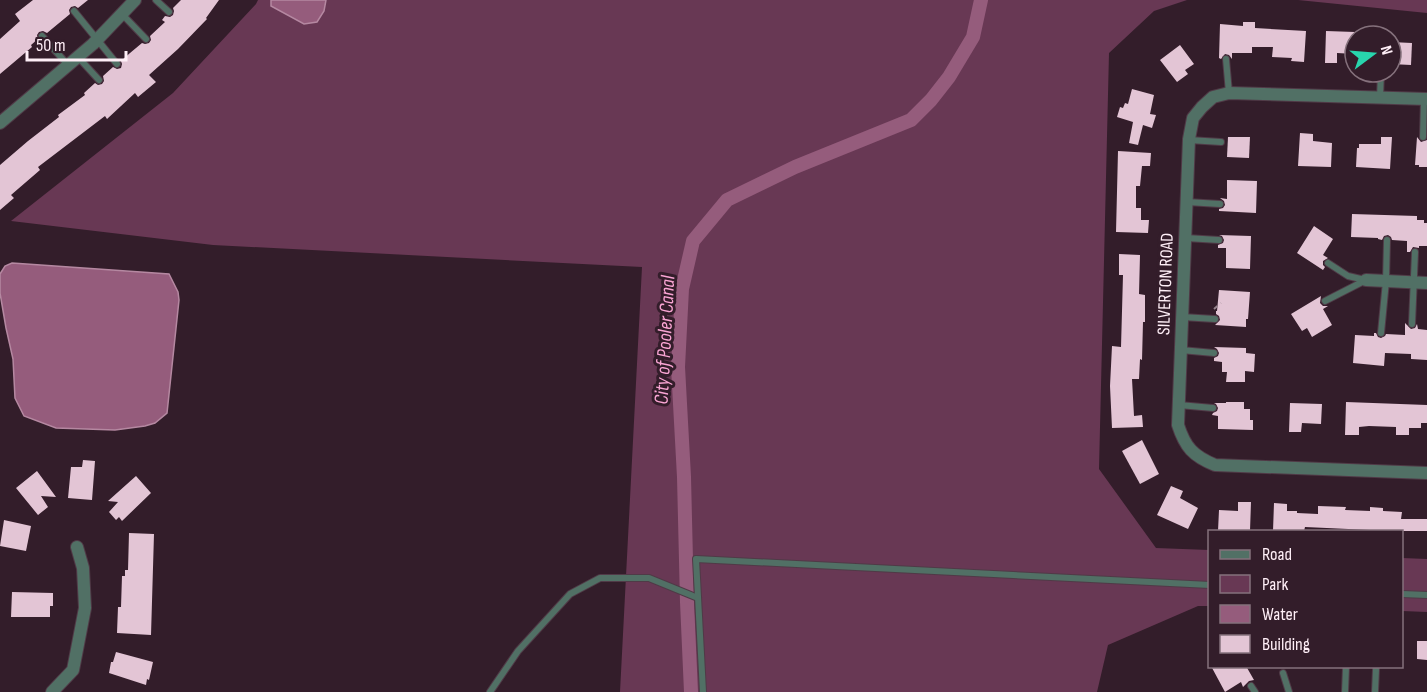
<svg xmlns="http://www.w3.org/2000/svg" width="1427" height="692" font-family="'Sofia Sans Condensed',sans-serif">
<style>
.green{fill:#683854}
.water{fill:#955c7c;stroke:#b588a1;stroke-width:1.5}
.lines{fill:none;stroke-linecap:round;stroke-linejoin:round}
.canal{stroke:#955c7c;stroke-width:14}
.building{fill:#e3c5d5}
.lane-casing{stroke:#503a47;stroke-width:8}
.street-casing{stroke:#503a47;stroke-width:14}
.path{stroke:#98858f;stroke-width:2;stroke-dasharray:4.5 4.5;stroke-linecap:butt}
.lane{stroke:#517065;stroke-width:6}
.street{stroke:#517065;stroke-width:12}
.labels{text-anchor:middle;stroke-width:6;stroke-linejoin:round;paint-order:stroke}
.street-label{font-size:18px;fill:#ffeff7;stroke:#331d2a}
.water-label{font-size:20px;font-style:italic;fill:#faa5d4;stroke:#331d2a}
</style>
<rect width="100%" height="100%" fill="#331d2a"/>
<g class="green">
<polygon points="258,0 1187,0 1154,11 1109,53 1099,469 1156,548 1209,550 1209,606 1198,606 1108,645 1097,692 620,692 642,267 213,245 11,221 173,93 256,4"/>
<polygon points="1298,0 1427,0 1427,13"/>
<polygon points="1402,558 1427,559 1427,612 1402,611"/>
</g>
<g class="water">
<polygon points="271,0 326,0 324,11 317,22 304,24 271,6"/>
<polygon points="12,263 169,274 178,292 179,300 167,413 155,423 145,426 115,430 56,428 24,416 15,398 13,359 6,328 0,293 0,274 5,266"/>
</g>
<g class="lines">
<polyline class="canal" points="691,692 687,602 684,477 678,367 682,289 693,241 727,200 795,167 911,120 931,100 949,77 973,37 981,0"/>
</g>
<g class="building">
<polygon points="33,0 88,0 78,8 75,6 71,7 69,10 70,14 47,33 43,31 39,32 37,35 38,39 31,45 32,47 0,74 0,39 20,21 15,14"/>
<polygon points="181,0 219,0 206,18 207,19 178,49 149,75 156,82 138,97 135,93 107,119 105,116 38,167 40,170 11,195 14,198 0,210 0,165 28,141 59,117 58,115 85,95 84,93 95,83 98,85 102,84 104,81 103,76 113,67 117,69 121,68 122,64 121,61 130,53 142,43 145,44 149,43 151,40 150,36 165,22 162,20 165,16 170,17 173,15 174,11 173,8"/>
<polygon points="1243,22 1255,22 1255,28 1306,31 1304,62 1291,61 1292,58 1272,57 1273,47 1252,47 1252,53 1232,53 1232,59 1229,55 1225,54 1221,59 1219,58 1220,24 1243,26"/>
<polygon points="1326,31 1355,32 1355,54 1337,53 1337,63 1325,63"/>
<polygon points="1391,42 1412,43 1411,65 1391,64"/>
<polygon points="1180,45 1194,64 1185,70 1188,74 1177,82 1160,60"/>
<polygon points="1132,89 1154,95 1150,114 1156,115 1152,128 1143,125 1138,145 1129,143 1133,122 1117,117 1120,107 1123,108 1125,103 1128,104"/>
<polygon points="1300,133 1313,134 1313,141 1332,143 1331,167 1298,166"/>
<polygon points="1228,137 1250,137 1249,158 1227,157"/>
<polygon points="1381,137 1392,137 1390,169 1356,167 1357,148 1359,148 1359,144 1381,144"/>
<polygon points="1417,137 1421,142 1427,140 1427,167 1419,167 1419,165 1415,165"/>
<polygon points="1118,151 1151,153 1150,166 1142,166 1140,186 1136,186 1136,208 1141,208 1141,220 1149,220 1148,233 1116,232"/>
<polygon points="1227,180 1257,181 1256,213 1219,211 1219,209 1223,208 1225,205 1224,201 1220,198 1227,199"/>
<polygon points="1352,214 1417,216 1417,220 1424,220 1424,223 1427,223 1427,246 1419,246 1419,248 1413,247 1410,252 1407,252 1407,241 1392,240 1391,237 1388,235 1384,236 1382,240 1378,239 1378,238 1351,237"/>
<polygon points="1314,226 1333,239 1323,255 1328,258 1323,261 1323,265 1325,267 1323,270 1297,253"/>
<polygon points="1219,235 1251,236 1250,269 1226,268 1226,248 1218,248 1218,245 1223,243 1224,240 1222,236"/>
<polygon points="1119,254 1140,255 1139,294 1145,295 1145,322 1143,322 1142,360 1140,359 1139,379 1132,379 1134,416 1142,415 1143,427 1112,428 1110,386 1112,346 1121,347 1123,275 1119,275"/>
<polygon points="1219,290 1250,292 1248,319 1246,319 1246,327 1215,325 1220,320 1219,316 1216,314 1216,311 1217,311"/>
<polygon points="1321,296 1320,303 1323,306 1328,306 1323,309 1332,325 1312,337 1307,328 1302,331 1291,314"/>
<polygon points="1405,323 1411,329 1415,328 1417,324 1418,329 1427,330 1427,360 1411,359 1411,354 1385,353 1384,366 1353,363 1355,335 1374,336 1374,333 1376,333 1378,337 1381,338 1385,336 1386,334 1405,335"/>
<polygon points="1214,347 1246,348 1246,353 1255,354 1254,372 1245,371 1245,382 1226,382 1227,372 1222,372 1222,362 1214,361 1214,358 1218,356 1219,353 1217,349"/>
<polygon points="1226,402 1244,402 1244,409 1250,409 1250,420 1253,420 1253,430 1218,429 1218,416 1212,415 1213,413 1217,411 1218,408 1216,404 1214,403 1226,403"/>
<polygon points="1346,402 1427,405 1427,423 1421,423 1421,428 1409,428 1409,435 1396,435 1396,427 1369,426 1359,427 1359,435 1345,435"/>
<polygon points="1290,403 1322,404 1321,424 1302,423 1301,432 1289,432"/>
<polygon points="1142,440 1159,474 1140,484 1122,451"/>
<polygon points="83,460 95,461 92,500 68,498 71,467 82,467"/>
<polygon points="37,471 56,497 41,496 48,507 38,515 16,488"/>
<polygon points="136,476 151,493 122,521 119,517 116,520 109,512 118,502 108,501"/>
<polygon points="1171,486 1183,491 1180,498 1198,508 1188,529 1157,515"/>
<polygon points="1238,502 1251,502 1250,531 1218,531 1219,510 1238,511"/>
<polygon points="1274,503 1287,504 1287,511 1297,511 1297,513 1318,514 1318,506 1346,507 1345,510 1370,511 1370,507 1383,508 1383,511 1402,512 1401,519 1427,519 1427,531 1370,531 1370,530 1305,527 1304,531 1273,531"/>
<polygon points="4,520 31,526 26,551 0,546"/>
<polygon points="129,533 154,534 151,635 117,633 118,607 121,607 122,576 125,576 125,570 128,570"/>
<polygon points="12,592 53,593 53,606 50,606 50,617 11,617"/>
<polygon points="1417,641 1427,641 1427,660 1417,659"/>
<polygon points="116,652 153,662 149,680 147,679 146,685 109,673 111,662 113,662"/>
<polygon points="1211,666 1246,666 1254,680 1249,681 1243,687 1241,682 1225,692"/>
</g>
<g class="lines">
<g class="lane-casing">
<g id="lane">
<polyline points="156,0 169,12"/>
<polyline points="74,11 117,64"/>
<polyline points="122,14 146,39"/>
<polyline points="42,36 68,65"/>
<polyline points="78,57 99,80"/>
<polyline points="1226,59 1229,93"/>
<polyline points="1380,98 1381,72"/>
<polyline points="1423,137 1424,99"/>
<polyline points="1189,140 1221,142"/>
<polyline points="1187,202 1220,204"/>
<polyline points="1186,238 1219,240"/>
<polyline points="1328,263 1348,276 1365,280"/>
<polyline points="1325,301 1366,280"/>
<polyline points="1182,317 1215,319"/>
<polyline points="1412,324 1415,252"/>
<polyline points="1381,333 1386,281 1387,240"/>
<polyline points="1181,350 1214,353"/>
<polyline points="1179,405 1213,408"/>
<polyline points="1402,594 1427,595"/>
<polyline points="1283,673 1289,692"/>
<polyline points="1251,686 1255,692"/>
<polyline points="490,692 518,651 570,594 600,578 649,578 698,598"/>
<polyline points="703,692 696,559 1210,585"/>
<polyline points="1345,692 1346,667"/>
<polyline points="1375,692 1376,669"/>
</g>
</g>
<g class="street-casing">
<g id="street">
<path d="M1427,99L1229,93L1213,97L1202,107L1193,118L1189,139L1178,425C1185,447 1193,456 1215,465L1427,473"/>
<polyline points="0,123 93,44 135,0"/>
<polyline points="1366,280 1427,283"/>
<polyline points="52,692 73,670 85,608 83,568 77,547"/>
</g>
</g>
<polyline class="path" points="1214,309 1221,303"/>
<use href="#lane" class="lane"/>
<use href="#street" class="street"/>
</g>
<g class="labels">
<g class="street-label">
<text transform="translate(1165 284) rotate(-88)" y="6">SILVERTON ROAD</text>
</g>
<g class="water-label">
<text transform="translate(664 340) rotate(-87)" y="7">City of Pooler Canal</text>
</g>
</g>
<rect x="1208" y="530" width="195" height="138" fill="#331d2a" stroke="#85717c" stroke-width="1.5"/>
<rect x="1220" y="550" width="30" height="9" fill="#517065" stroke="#85717c" stroke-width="1.5"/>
<text x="1262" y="560" font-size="18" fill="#ffeff7">Road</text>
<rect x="1220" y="575" width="30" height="18" fill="#683854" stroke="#85717c" stroke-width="1.5"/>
<text x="1262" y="590" font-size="18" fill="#ffeff7">Park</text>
<rect x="1220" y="605" width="30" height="18" fill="#955c7c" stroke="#85717c" stroke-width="1.5"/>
<text x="1262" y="620" font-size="18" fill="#ffeff7">Water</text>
<rect x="1220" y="635" width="30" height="18" fill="#e3c5d5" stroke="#85717c" stroke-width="1.5"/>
<text x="1262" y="650" font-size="18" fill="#ffeff7">Building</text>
<g transform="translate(1373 54) rotate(74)"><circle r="28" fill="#331d2a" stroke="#85717c" stroke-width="1.5"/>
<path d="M0-4.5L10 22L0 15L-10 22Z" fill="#28d5ad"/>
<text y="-9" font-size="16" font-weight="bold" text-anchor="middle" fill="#ffeff7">N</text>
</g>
<path d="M27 51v9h99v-9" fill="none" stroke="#ffeff7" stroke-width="3"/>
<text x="36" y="51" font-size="18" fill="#ffeff7" stroke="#331d2a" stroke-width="4.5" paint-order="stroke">50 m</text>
</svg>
